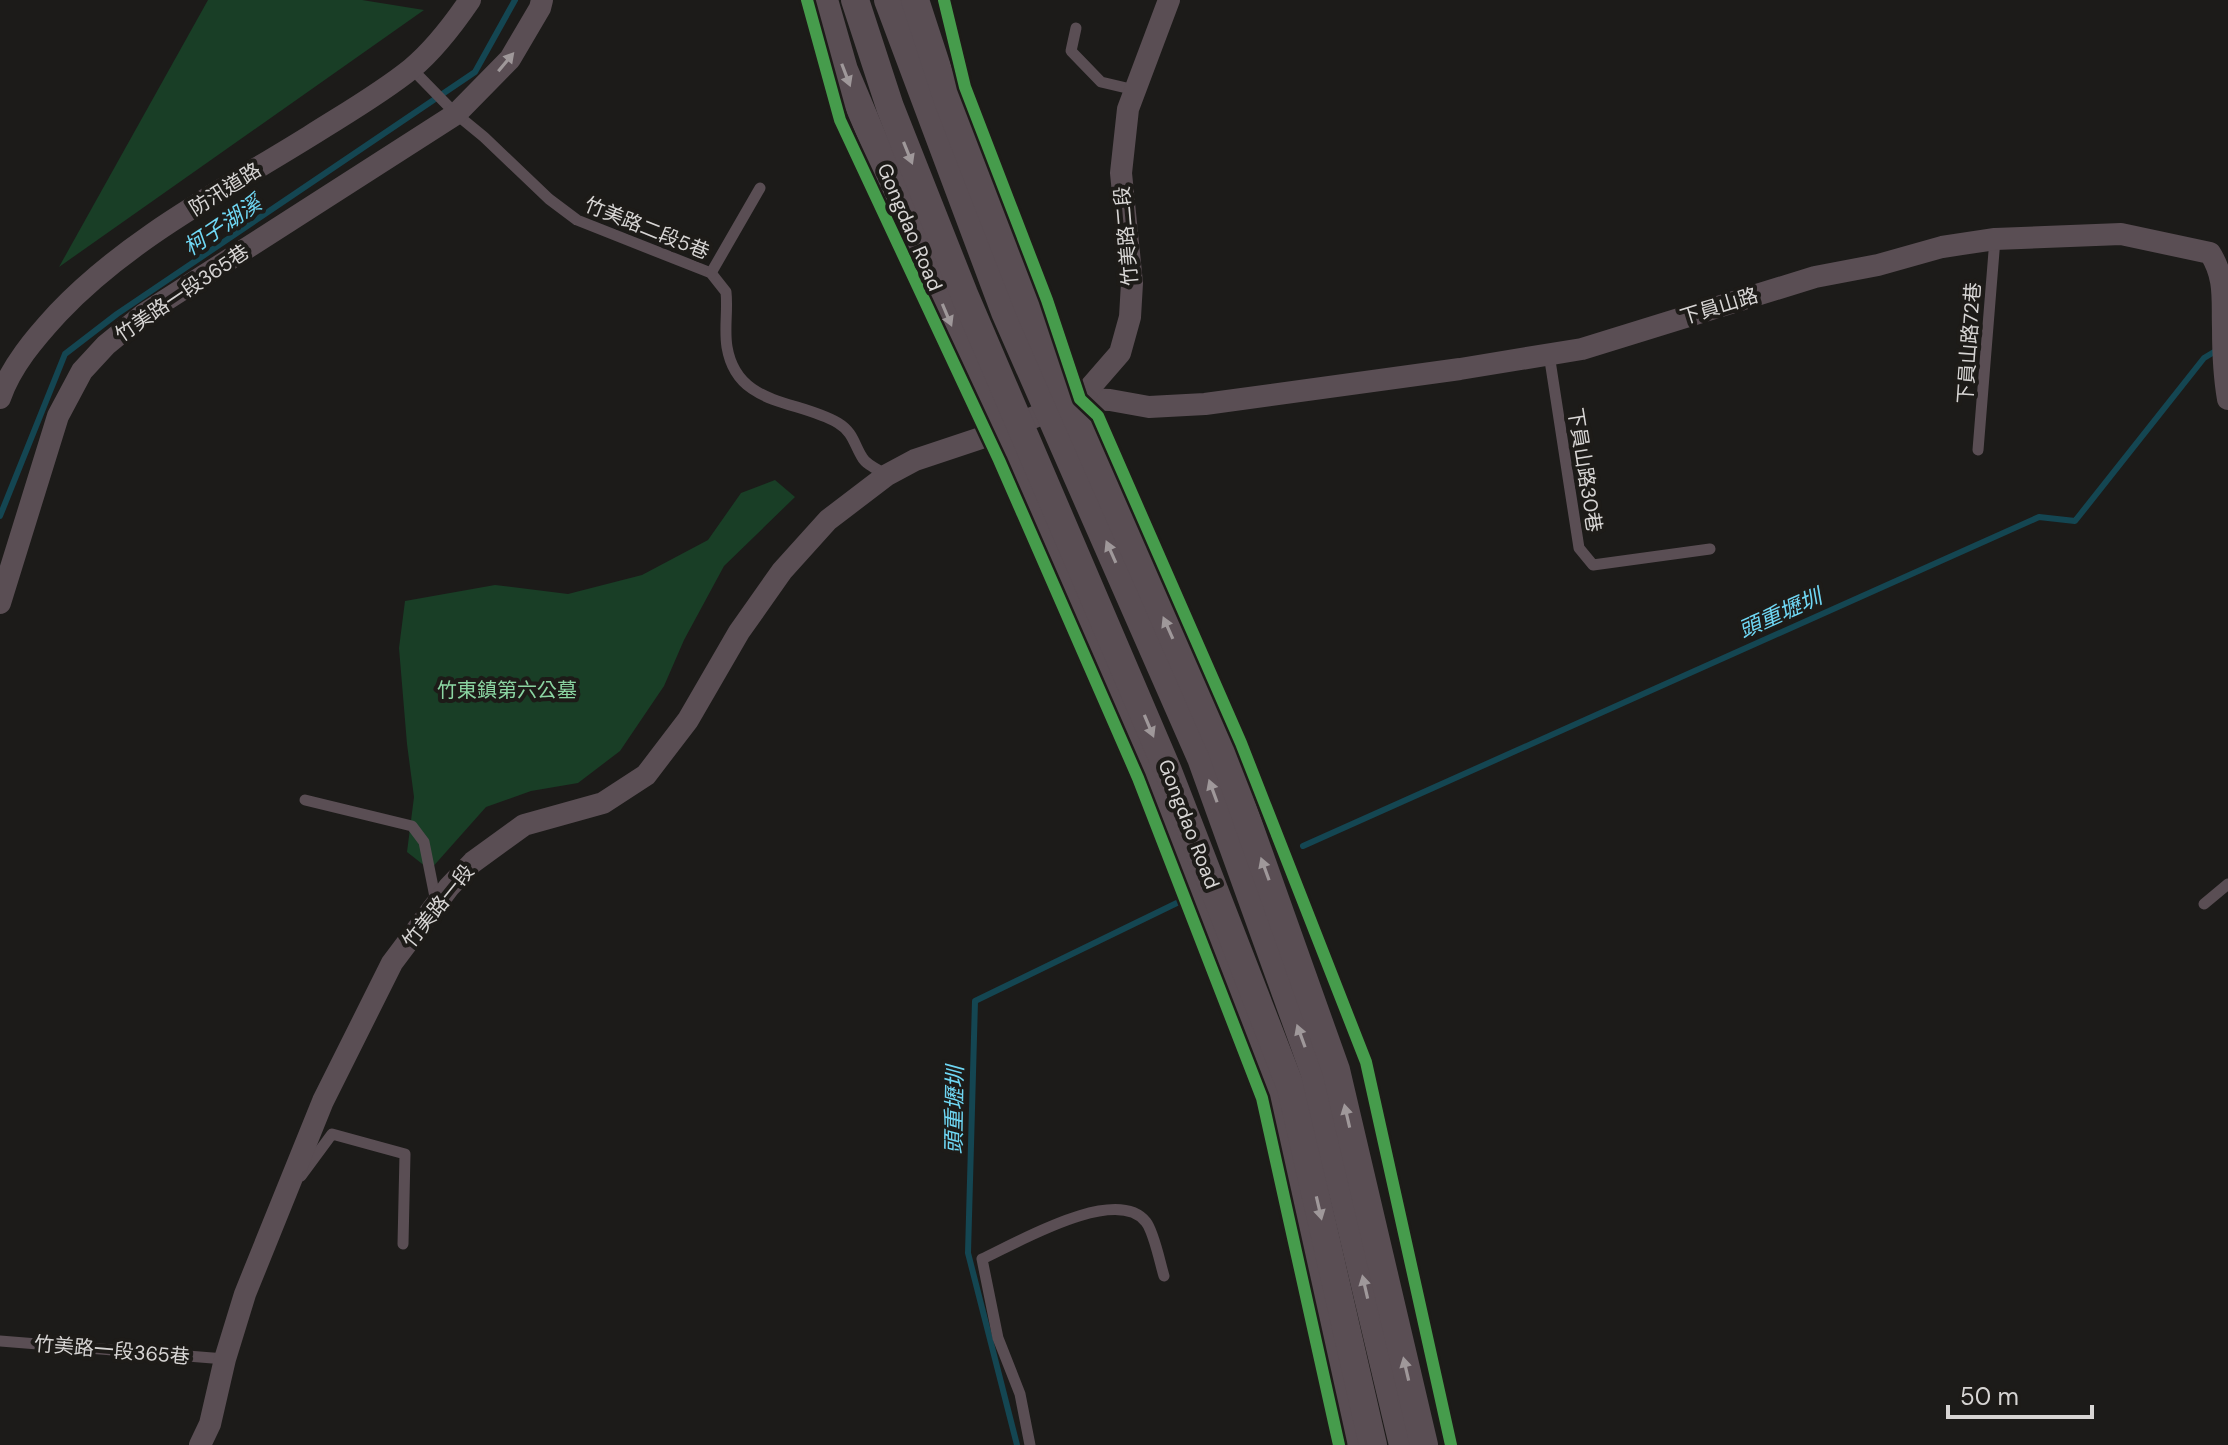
<svg xmlns="http://www.w3.org/2000/svg" width="2228" height="1445" font-family="'DM Sans','Noto Sans TC',sans-serif">
<style>
.green{fill:#193e26}
.lines{fill:none;stroke-linecap:round;stroke-linejoin:round}
.stream{stroke:#144652;stroke-width:6}
.service{stroke:#5a4e54;stroke-width:11}
.minor{stroke:#5a4e54;stroke-width:22}
.tertiary{stroke:#5a4e54;stroke-width:28}
.cycleway-casing{stroke:#1d1b18;stroke-width:17}
.cycleway{stroke:#469c4c;stroke-width:12}
.oneway{fill:#9f989a}
.labels{text-anchor:middle;stroke-width:8;stroke-linejoin:round;paint-order:stroke}
.street-label{font-size:20px;fill:#d7d5d4;stroke:#1d1b18}
.park-label{font-size:20px;fill:#8bd5a2;stroke:#1d1b18}
.water-label{font-size:22px;font-style:italic;fill:#6fd7f4;stroke:#1d1b18}
</style>
<rect width="100%" height="100%" fill="#1c1b19"/>
<g class="green">
<polygon points="208,0 362,0 424,10 59,267"/>
<polygon points="775,480 795,497 724,566 684,640 664,686 620,751 578,783 531,791 486,807 430,870 407,852 414,797 407,744 399,648 405,601 495,585 568,594 642,575 708,540 741,493"/>
</g>
<g class="lines">
<g class="stream">
<polyline points="0,516 65,354 117,314 475,72 515,0"/>
<polyline points="1303,846 2039,517 2075,521 2204,358 2214,352"/>
<polyline points="1017,1445 968,1253 975,1001 1183,900"/>
</g>
<g class="service">
<polyline points="1076,28 1071,51 1101,82 1135,90"/>
<path d="M411,68L456,114L484,137L549,199L577,220L711,273L726,292C728,310 724,329 727,347C737,407 797,399 838,423C853,432 854,444 862,457C866,465 879,470 887,475"/>
<polyline points="711,273 760,188"/>
<polyline points="1549,354 1579,548 1593,565 1710,549"/>
<polyline points="1978,450 1995,239"/>
<polyline points="305,800 412,826 424,842 436,902"/>
<polyline points="2204,904 2228,884"/>
<polyline points="301,1176 332,1134 405,1154 403,1244"/>
<polyline points="0,1341 225,1359"/>
<path d="M1030,1445L1020,1394L998,1338L982,1259C1015,1244 1116,1184 1146,1222C1154,1232 1160,1263 1164,1276"/>
</g>
<g class="minor">
<path d="M0,398C11,366 35,338 58,313C128,239 223,190 310,136C343,115 380,94 411,69C434,50 453,25 470,0"/>
<path d="M1080,399L1110,400L1149,407L1205,404L1460,369L1582,349L1815,277L1878,265L1942,247L1995,239L2121,234L2210,253C2226,278 2222,300 2223,328C2223,351 2224,376 2228,399"/>
<polyline points="0,603 58,416 82,371 106,345 144,314 456,114 510,59 540,8 542,0"/>
<polyline points="200,1445 210,1424 225,1359 245,1294 323,1101 392,963 449,887 473,862 524,825 603,803 646,775 688,720 739,632 782,571 828,520 887,475 915,460 987,436 1080,399 1120,353 1130,317 1132,283 1121,173 1128,109 1169,0"/>
</g>
<g class="tertiary">
<polyline points="824,0 844,70 997,432 1148,778 1269,1093 1347,1445"/>
<polyline points="855,0 890,107 964,294 1168,771 1291,1088 1373,1445"/>
<polyline points="888,0 1005,312 1201,758 1315,1074 1403,1445"/>
<polyline points="915,0 948,101 1031,314 1222,750 1336,1070 1424,1445"/>
</g>
<g class="cycleway-casing">
<g id="cycleway">
<polyline points="807,0 840,120 999,460 1138,778 1262,1098 1339,1445"/>
<polyline points="944,0 965,87 1047,300 1080,399 1098,416 1241,743 1366,1062 1451,1445"/>
</g>
</g>
<use href="#cycleway" class="cycleway"/>
</g>
<defs><path id="oneway-solid" d="M-6-.8H1V-3.2L6.5 0L1 3.2V.8H-6Z" transform="scale(2)"/></defs>
<g class="oneway">
<use href="#oneway-solid" transform="translate(506 62) rotate(-50)"/>
<use href="#oneway-solid" transform="translate(846 75) rotate(69)"/>
<use href="#oneway-solid" transform="translate(908 153) rotate(68)"/>
<use href="#oneway-solid" transform="translate(947 315) rotate(67)"/>
<use href="#oneway-solid" transform="translate(1111 552) rotate(-114)"/>
<use href="#oneway-solid" transform="translate(1168 628) rotate(-114)"/>
<use href="#oneway-solid" transform="translate(1149 726) rotate(67)"/>
<use href="#oneway-solid" transform="translate(1213 791) rotate(-110)"/>
<use href="#oneway-solid" transform="translate(1265 869) rotate(-110)"/>
<use href="#oneway-solid" transform="translate(1301 1036) rotate(-110)"/>
<use href="#oneway-solid" transform="translate(1347 1116) rotate(-103)"/>
<use href="#oneway-solid" transform="translate(1319 1208) rotate(77)"/>
<use href="#oneway-solid" transform="translate(1365 1287) rotate(-103)"/>
<use href="#oneway-solid" transform="translate(1406 1369) rotate(-103)"/>
</g>
<g class="labels">
<g class="street-label">
<text transform="translate(225 189) rotate(-32)" y="7">防汛道路</text>
<text transform="translate(910 227) rotate(67)" y="7">Gongdao Road</text>
<text transform="translate(647 228) rotate(22)" y="7">竹美路二段5巷</text>
<text transform="translate(1126 236) rotate(-95)" y="7">竹美路二段</text>
<text transform="translate(182 293) rotate(-34)" y="7">竹美路一段365巷</text>
<text transform="translate(1719 306) rotate(-17)" y="7">下員山路</text>
<text transform="translate(1969 343) rotate(-86)" y="7">下員山路72巷</text>
<text transform="translate(1585 470) rotate(81)" y="7">下員山路30巷</text>
<text transform="translate(1189 824) rotate(69)" y="7">Gongdao Road</text>
<text transform="translate(438 906) rotate(-51)" y="7">竹美路一段</text>
<text transform="translate(112 1350) rotate(5)" y="7">竹美路一段365巷</text>
</g>
<g class="park-label">
<text x="507" y="697">竹東鎮第六公墓</text>
</g>
<g class="water-label">
<text transform="translate(222 225) rotate(-34)" y="8">柯子湖溪</text>
<text transform="translate(1780 613) rotate(-24)" y="8">頭重壢圳</text>
<text transform="translate(954 1110) rotate(-89)" y="8">頭重壢圳</text>
</g>
</g>
<path d="M1948 1405v12h144v-12" fill="none" stroke="#d7d5d4" stroke-width="4"/>
<text x="1960" y="1405" font-size="24" fill="#d7d5d4" stroke="#1d1b18" stroke-width="6" paint-order="stroke">50 m</text>
</svg>
